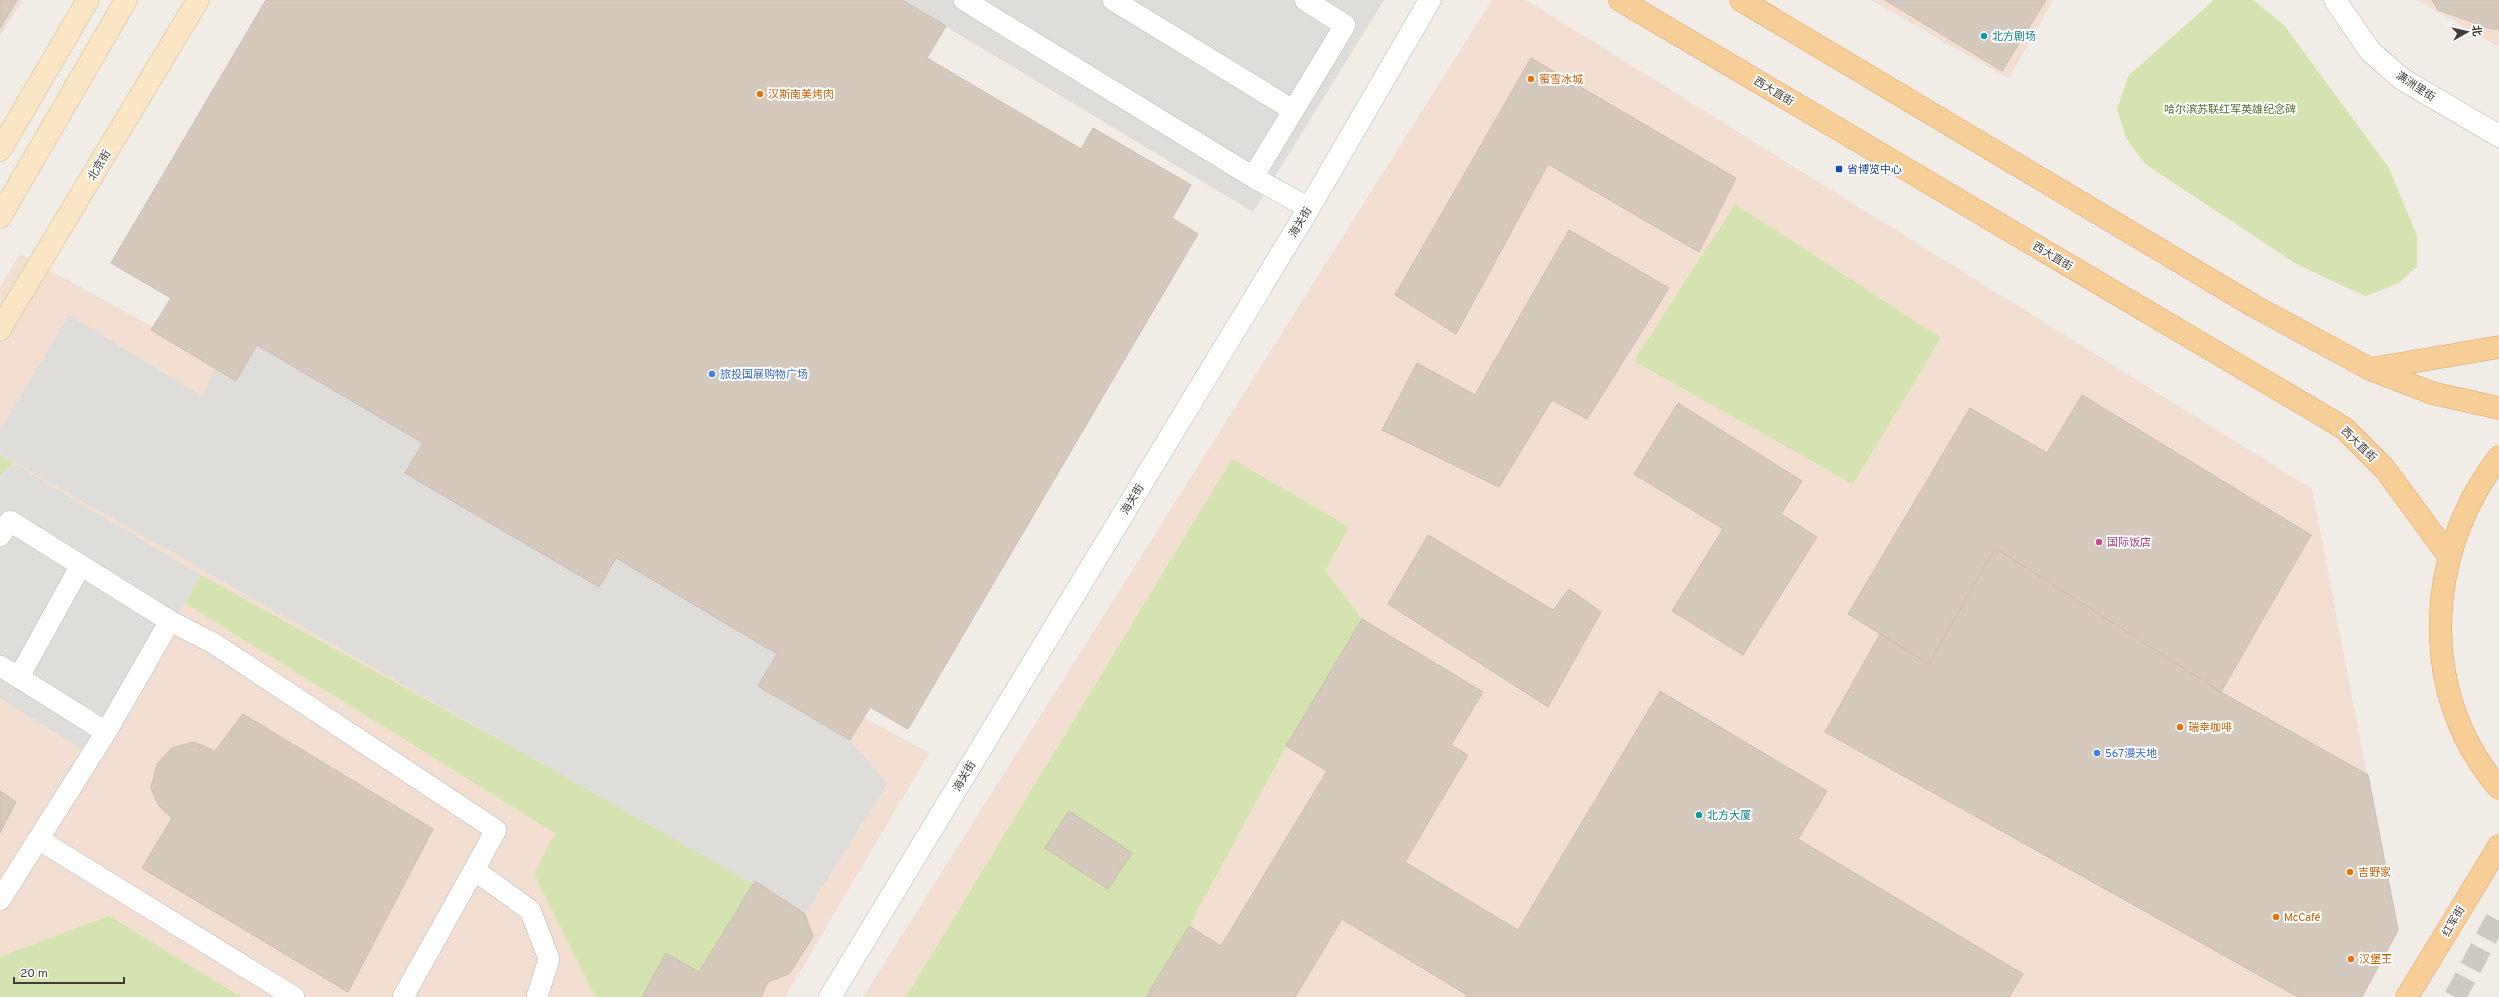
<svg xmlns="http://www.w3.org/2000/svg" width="2499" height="997" font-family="Overpass,'Noto Sans SC',sans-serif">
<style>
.commercial{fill:#f2dfd1}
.education{fill:#eaded0}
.green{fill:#d4e3b0}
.parking{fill:#dfddda}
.building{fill:#d5c9be;stroke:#cdbcaf}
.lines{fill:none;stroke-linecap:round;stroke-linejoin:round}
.primary-tunnel{stroke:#cec9c2;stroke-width:22;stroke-dasharray:22 11;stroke-linecap:butt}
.service-casing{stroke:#bfb5ac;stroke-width:22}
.tertiary-casing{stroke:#bfb5ac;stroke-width:23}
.secondary-casing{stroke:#d2ba9a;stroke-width:23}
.primary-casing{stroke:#dba769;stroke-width:23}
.service{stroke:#fff;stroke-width:21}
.tertiary{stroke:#fff;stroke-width:22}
.secondary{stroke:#fbe6c6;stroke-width:22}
.primary{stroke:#f7cd98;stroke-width:22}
.culture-dot{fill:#0f9aa8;stroke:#fff;stroke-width:1.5}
.food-dot{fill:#e8710a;stroke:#fff;stroke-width:1.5}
.transit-dot{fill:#1a4fb4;stroke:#fff;stroke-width:1.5}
.shop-dot{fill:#3f7fe0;stroke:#fff;stroke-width:1.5}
.hotel-dot{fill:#d1479c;stroke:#fff;stroke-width:1.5}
.labels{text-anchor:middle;stroke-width:4;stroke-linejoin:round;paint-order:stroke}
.culture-label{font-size:11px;fill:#0d838f;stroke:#fff;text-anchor:start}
.food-label{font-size:11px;fill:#c56008;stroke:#fff;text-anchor:start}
.street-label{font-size:11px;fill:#433c35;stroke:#fff}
.park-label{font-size:11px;fill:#51712d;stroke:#fff}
.transit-label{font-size:11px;fill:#164399;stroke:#fff;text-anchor:start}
.shop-label{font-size:11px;fill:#366cbe;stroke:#fff;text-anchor:start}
.hotel-label{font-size:11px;fill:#b23c85;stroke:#fff;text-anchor:start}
</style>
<rect width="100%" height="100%" fill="#f1ece5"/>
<g class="commercial">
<polygon points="1492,0 1526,0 2312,489 2389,890 2329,997 863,997"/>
<polygon points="1871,0 2053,0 2009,79"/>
<polygon points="2417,0 2499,0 2499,47"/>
<polygon points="20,254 929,753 785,997 0,997 0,287"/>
</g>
<polygon class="education" points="0,0 22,0 0,36"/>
<g class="green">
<polygon points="2214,0 2253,0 2284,25 2389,168 2417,236 2417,267 2397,284 2365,296 2298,265 2145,164 2126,138 2117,109 2129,75"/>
<polygon points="1735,204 1941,338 1853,484 1634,361"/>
<polygon points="0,455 13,463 0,476"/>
<polygon points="1232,459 1349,527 1325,571 1362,619 1286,746 1189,926 1146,997 906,997"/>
<polygon points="201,575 755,881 699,972 666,954 642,997 598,997 594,994 534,874 555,833 185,603"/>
<polygon points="109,916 241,997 0,997 0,957"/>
</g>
<g class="parking">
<polygon points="902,0 1384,0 1253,212"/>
<polygon points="69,315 203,397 214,368 237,381 257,345 423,443 406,473 599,587 619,548 777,654 758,686 850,740 887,784 805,914 0,454 0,430"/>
<polygon points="13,463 201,575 91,755 0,698 0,476"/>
</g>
<g class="building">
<polygon points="0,0 17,0 0,28"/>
<polygon points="266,0 902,0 946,26 927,58 1081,149 1093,128 1191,185 1172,218 1198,234 908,729 870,707 850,740 758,686 777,654 616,558 599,587 405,473 423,443 257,345 236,381 151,330 171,298 111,263"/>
<polygon points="1885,0 2046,0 2002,71"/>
<polygon points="2432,0 2499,0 2499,29 2491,29 2438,10"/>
<polygon points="1531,58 1736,178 1699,252 1548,164 1456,334 1395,295"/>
<polygon points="1569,230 1669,288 1587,419 1552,400 1499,487 1382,430 1417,363 1475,395"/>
<polygon points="2082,395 2311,535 2221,692 1995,548 1929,664 1848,614 1970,408 2047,453"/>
<polygon points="1678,403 1802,481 1781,514 1817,537 1743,655 1672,611 1723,529 1634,474"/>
<polygon points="1428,535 1553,610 1569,589 1601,612 1548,707 1388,604"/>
<polygon points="1995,548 2221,692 2368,775 2398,930 2362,997 2298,997 1825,732 1880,634 1929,664"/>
<polygon points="1362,619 1483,692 1451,745 1468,755 1405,862 1518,930 1660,691 1827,791 1798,839 2023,974 2009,997 1466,997 1467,995 1342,919 1295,997 1146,997 1189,926 1221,946 1327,771 1286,746"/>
<polygon points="243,714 433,829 348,992 142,868 172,818 159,806 151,788 157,764 172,748 194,742 215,751"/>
<polygon points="0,791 16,802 0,833"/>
<polygon points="1069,811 1132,853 1108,889 1045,848"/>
<polygon points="755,881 805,914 813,937 789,974 768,982 761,997 642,997 666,953 699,972"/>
</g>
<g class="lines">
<polyline class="primary-tunnel" points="2455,997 2499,914"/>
<g class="service-casing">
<g id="service">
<polyline points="964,0 1253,177 1309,208"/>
<polyline points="1113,0 1293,110"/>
<polyline points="1253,177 1345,25 1305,0"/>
<polyline points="0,536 10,521 170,621 213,643 496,830 474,870"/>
<polyline points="0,666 106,732 170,621"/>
<polyline points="19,677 81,565"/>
<polyline points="38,839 294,997"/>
<polyline points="0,900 106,732"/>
<polyline points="403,997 474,870 530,910 549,959 537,997"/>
</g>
</g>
<g class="tertiary-casing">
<g id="tertiary">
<polyline points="2335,0 2370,51 2402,79 2499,136"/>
<polyline points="830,997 1309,208 1430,0"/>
</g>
</g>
<g class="secondary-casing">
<g id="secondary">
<polyline points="0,150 88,0"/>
<polyline points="0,217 126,0"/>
<polyline points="0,329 198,0"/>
</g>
</g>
<g class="primary-casing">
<g id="primary">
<polyline points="1620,0 2344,428 2385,469 2448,555"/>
<polyline points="1741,0 2254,306 2370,369 2432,393 2499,408"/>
<polyline points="2370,369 2499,347"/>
<path d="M2499,457C2425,552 2417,694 2499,788"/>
<polyline points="2407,997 2499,846"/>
</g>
</g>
<use href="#service" class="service"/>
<use href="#tertiary" class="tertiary"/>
<use href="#secondary" class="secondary"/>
<use href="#primary" class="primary"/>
</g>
<g class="culture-dot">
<circle cx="1984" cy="36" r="4"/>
<circle cx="1699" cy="815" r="4"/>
</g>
<g class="food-dot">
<circle cx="1531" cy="79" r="4"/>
<circle cx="760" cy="94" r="4"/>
<circle cx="2180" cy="727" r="4"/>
<circle cx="2350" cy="872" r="4"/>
<circle cx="2276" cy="917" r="4"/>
<circle cx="2351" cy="959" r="4"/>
</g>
<rect class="transit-dot" x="1835" y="165" width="8" height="8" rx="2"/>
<g class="shop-dot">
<circle cx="712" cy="374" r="4"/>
<circle cx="2097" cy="753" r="4"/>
</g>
<circle class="hotel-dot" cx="2099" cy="542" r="4"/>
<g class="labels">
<g class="culture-label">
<text x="1992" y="40">北方剧场</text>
<text x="1707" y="819">北方大厦</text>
</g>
<g class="food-label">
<text x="1539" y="83">蜜雪冰城</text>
<text x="768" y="98">汉斯南美烤肉</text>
<text x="2188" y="731">瑞幸咖啡</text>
<text x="2358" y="876">吉野家</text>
<text x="2284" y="921">McCafé</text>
<text x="2359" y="963">汉堡王</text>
</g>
<g class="street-label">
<text transform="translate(2416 86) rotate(33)" y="4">满洲里街</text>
<text transform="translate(1774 91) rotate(31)" y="4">西大直街</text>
<text transform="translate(99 165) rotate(-59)" y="4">北京街</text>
<text transform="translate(1300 222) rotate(-59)" y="4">海关街</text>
<text transform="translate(2053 256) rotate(31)" y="4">西大直街</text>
<text transform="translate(2359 444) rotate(44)" y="4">西大直街</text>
<text transform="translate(1132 499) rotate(-59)" y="4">海关街</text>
<text transform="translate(964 776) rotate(-59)" y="4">海关街</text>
<text transform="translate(2453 921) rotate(-59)" y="4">红军街</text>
</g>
<g class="park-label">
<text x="2230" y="113">哈尔滨苏联红军英雄纪念碑</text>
</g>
<g class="transit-label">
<text x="1847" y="173">省博览中心</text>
</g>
<g class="shop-label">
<text x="720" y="378">旅投·国展购物广场</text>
<text x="2105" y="757">567漫天地</text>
</g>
<g class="hotel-label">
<text x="2107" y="546">国际饭店</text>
</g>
</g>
<g transform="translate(2467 32) rotate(82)" stroke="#ffffff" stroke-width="3" paint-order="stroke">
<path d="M0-3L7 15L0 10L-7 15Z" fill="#433c35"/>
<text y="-6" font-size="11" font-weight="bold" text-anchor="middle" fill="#433c35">北</text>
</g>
<path d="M14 977v6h110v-6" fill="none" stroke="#433c35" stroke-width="2"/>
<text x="20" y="977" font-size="12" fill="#433c35" stroke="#ffffff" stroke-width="3" paint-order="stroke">20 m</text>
</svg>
